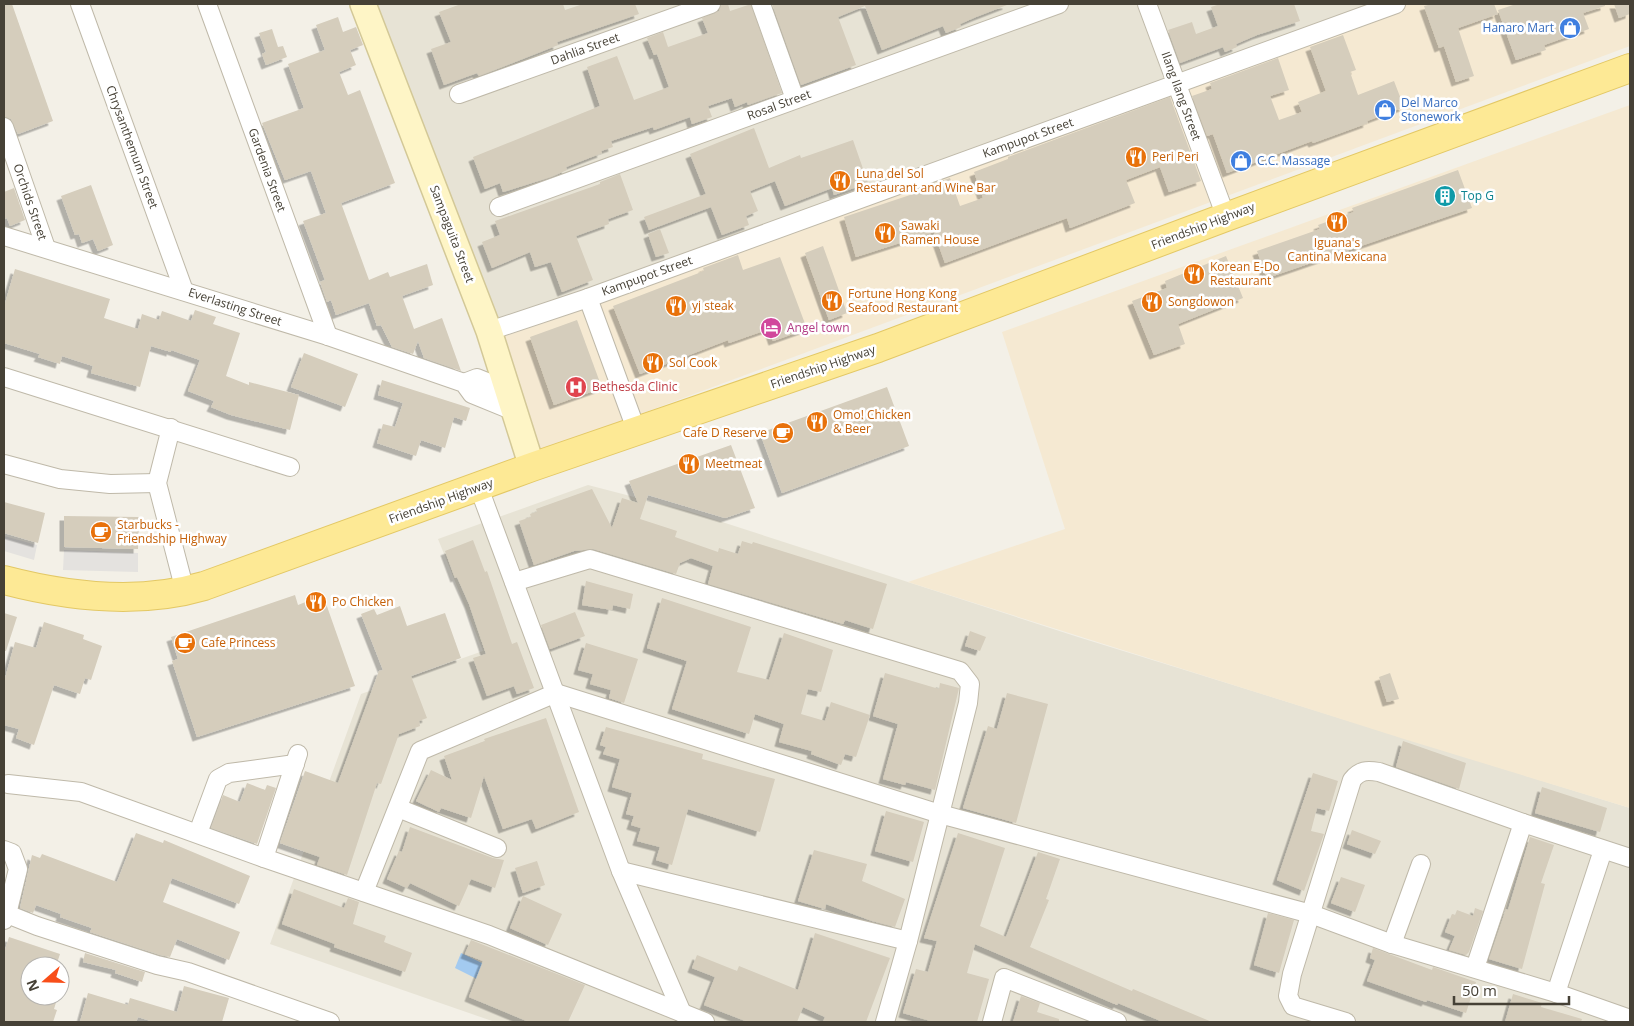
<svg xmlns="http://www.w3.org/2000/svg" width="1634" height="1026" font-family="'Open Sans',sans-serif">
<style>
.residential{fill:#e7e3d5}
.commercial{fill:#f5e9d2}
.parking{fill:#e4e2df}
.water{fill:#a3caf0}
.building{fill:#d5cdbc;filter:url(#shadow)}
.lines{fill:none;stroke-linecap:round;stroke-linejoin:round}
.street-casing{stroke:#bfb9a9;stroke-width:20}
.secondary-casing{stroke:#d3c897;stroke-width:28}
.primary-casing{stroke:#e3c865;stroke-width:30}
.street{stroke:#fff;stroke-width:18}
.secondary{stroke:#fef5c6;stroke-width:25}
.primary{stroke:#fde995;stroke-width:28}
.labels{text-anchor:middle;stroke-width:5;stroke-linejoin:round;paint-order:stroke}
.shop-label{font-size:12px;fill:#366cbe;stroke:#fff;text-anchor:start}
.street-label{font-size:12px;fill:#464136;stroke:#fff}
.food-label{font-size:12px;fill:#c56008;stroke:#fff;text-anchor:start}
.culture-label{font-size:12px;fill:#0d838f;stroke:#fff;text-anchor:start}
.hotel-label{font-size:12px;fill:#b23c85;stroke:#fff;text-anchor:start}
.health-label{font-size:12px;fill:#be3a42;stroke:#fff;text-anchor:start}
</style>
<defs>
<filter id="shadow"><feDropShadow dx="-4.5" dy="4.5" stdDeviation="0" flood-color="#0004"/></filter>
</defs>
<rect width="100%" height="100%" fill="#f3f0e7"/>
<g class="residential">
<polygon points="373,4 1394,4 491,329"/>
<polygon points="588,485 688,511 1078,637 1630,808 1630,1022 495,1022 270,944 361,694 483,651 438,539"/>
</g>
<g class="commercial">
<polygon points="1407,4 1630,4 1630,46 541,451 498,332"/>
<polygon points="1630,105 1630,808 1404,739 908,582 1065,529 1002,332"/>
</g>
<g class="parking">
<polygon points="4,536 37,545 34,560 4,551"/>
<polygon points="64,550 138,553 138,572 63,570"/>
</g>
<polygon class="water" points="461,953 484,964 477,979 455,968"/>
<g class="building">
<polygon points="4,4 12,4 53,121 18,134 11,119 4,117"/>
<polygon points="461,4 563,4 565,10 583,4 635,4 639,14 557,42 558,45 510,64 479,76 477,73 444,85 431,49 451,42 439,12"/>
<polygon points="721,4 728,4 730,11 751,4 782,93 748,105 747,102 735,107 732,98 708,106 712,117 692,124 690,117 654,130 653,127 611,141 613,147 601,151 602,153 566,167 567,170 551,177 503,192 500,183 485,189 473,157 600,106 587,67 617,56 634,100 669,87 657,54 654,55 647,38 663,32 668,47 708,33 702,18 719,11"/>
<polygon points="772,4 1007,4 1007,5 976,17 960,24 961,27 946,33 943,26 882,50 865,6 838,17 856,65 801,85"/>
<polygon points="1220,4 1294,4 1300,21 1257,35 1236,44 1237,47 1225,52 1223,47 1180,63 1168,30 1192,22 1196,34 1218,26 1211,7"/>
<polygon points="1432,4 1494,4 1498,14 1458,28 1474,76 1456,82 1444,46 1439,48 1424,6"/>
<polygon points="1516,4 1605,4 1605,6 1583,13 1589,29 1544,45 1546,50 1516,60 1498,10"/>
<polygon points="1614,4 1630,4 1630,14 1619,18"/>
<polygon points="338,17 343,32 356,27 363,45 350,50 356,65 339,72 348,95 360,90 395,183 341,203 369,280 388,272 390,277 427,264 433,285 402,296 414,329 442,318 461,371 424,358 418,341 413,354 392,347 381,325 377,326 369,303 336,315 331,300 327,302 320,282 325,280 303,221 326,213 311,171 285,180 262,123 304,108 288,64 325,50 316,25"/>
<polygon points="272,29 278,47 283,46 287,57 266,65 262,54 266,52 259,33"/>
<polygon points="1343,35 1356,70 1350,72 1358,95 1394,81 1404,107 1367,121 1368,123 1313,143 1312,141 1227,173 1213,134 1207,136 1192,96 1212,89 1210,83 1278,58 1289,90 1270,96 1279,120 1302,112 1298,102 1326,91 1310,47"/>
<polygon points="1170,97 1201,181 1169,192 1160,167 1126,180 1135,203 1070,228 1067,218 945,263 934,232 856,257 844,217 919,192 918,189 950,178 960,206 983,198 974,172 1008,159 1008,157"/>
<polygon points="754,128 769,168 800,155 801,158 853,140 868,183 834,195 832,188 785,206 775,181 750,191 758,211 746,216 749,225 722,235 711,207 649,230 644,217 706,194 690,154"/>
<polygon points="1458,170 1472,208 1267,278 1257,251 1320,229 1318,225 1354,212 1352,208"/>
<polygon points="620,174 633,210 608,219 609,224 576,236 593,280 562,292 551,262 535,267 530,252 492,268 482,242 500,235 495,221 600,184 600,182"/>
<polygon points="91,185 113,245 98,251 93,239 82,243 79,234 75,235 61,196"/>
<polygon points="14,188 25,220 10,226 7,218 4,219 4,192"/>
<polygon points="660,229 669,253 656,257 648,234"/>
<polygon points="823,246 847,313 829,320 805,253"/>
<polygon points="738,255 743,270 780,257 807,329 773,341 769,329 729,343 728,340 640,374 613,306 704,271 703,268"/>
<polygon points="1226,256 1243,298 1178,324 1185,344 1154,355 1132,301 1167,288 1165,281"/>
<polygon points="15,269 110,299 104,318 138,329 142,314 159,320 162,311 191,321 195,310 216,317 213,324 240,333 226,376 249,385 249,382 299,395 290,430 231,415 211,407 214,401 188,391 200,360 171,350 171,352 151,346 140,387 91,373 93,366 62,356 60,364 38,357 40,354 4,343 4,307"/>
<polygon points="577,320 602,388 554,405 530,337"/>
<polygon points="304,353 358,374 345,407 291,387"/>
<polygon points="382,380 470,408 466,421 454,417 445,448 421,440 416,456 377,443 383,424 395,427 403,403 378,395"/>
<polygon points="887,387 909,446 782,493 760,433"/>
<polygon points="731,445 755,508 725,518 648,495 640,519 677,531 675,537 718,552 719,548 738,554 742,541 752,544 753,542 887,584 873,629 845,620 843,624 708,584 713,566 691,558 680,563 676,574 593,549 574,551 534,565 519,521 531,517 530,514 537,512 536,509 592,489 612,528 622,498 638,503 629,481"/>
<polygon points="4,502 45,513 38,543 4,533"/>
<polygon points="64,516 139,517 138,549 64,547"/>
<polygon points="473,540 485,572 487,571 512,644 517,642 534,688 517,694 514,686 487,696 473,658 486,654 469,604 457,577 455,578 445,551"/>
<polygon points="586,581 633,594 630,609 613,605 612,610 582,605"/>
<polygon points="295,595 298,605 323,595 355,686 197,737 172,661 178,659 171,637"/>
<polygon points="662,598 751,627 737,672 769,680 784,633 833,650 821,692 808,689 801,714 825,721 831,702 870,715 856,757 845,754 841,765 811,754 812,751 779,742 784,724 755,714 749,734 672,709 687,661 647,648"/>
<polygon points="400,606 407,626 445,613 461,658 411,676 427,718 419,721 420,726 399,734 381,784 377,783 347,875 317,865 320,857 280,843 305,771 338,783 379,671 383,670 361,614 374,609 377,615"/>
<polygon points="575,612 585,636 550,649 541,625"/>
<polygon points="4,613 17,617 6,651 4,651"/>
<polygon points="44,622 84,635 83,639 102,646 91,680 85,678 80,694 54,685 34,745 16,738 19,729 4,725 4,682 15,642 36,648"/>
<polygon points="970,631 986,637 980,651 965,646"/>
<polygon points="586,643 638,659 624,703 609,698 611,690 590,684 593,674 578,670"/>
<polygon points="885,673 939,689 940,683 959,688 935,790 906,782 905,785 883,779 898,724 873,716"/>
<polygon points="1390,673 1399,699 1387,702 1379,677"/>
<polygon points="1007,693 1048,704 1016,823 963,808 988,726 997,729"/>
<polygon points="546,718 579,812 536,829 532,819 503,829 484,776 471,818 441,808 439,812 416,801 431,770 452,780 444,756 485,741 484,739"/>
<polygon points="606,727 703,754 702,759 775,779 760,832 688,809 672,865 656,860 660,847 637,841 641,828 631,825 634,816 626,814 632,793 612,787 620,759 603,754 606,747 600,745"/>
<polygon points="1403,741 1466,763 1459,789 1396,767"/>
<polygon points="1313,773 1338,781 1329,811 1317,808 1311,831 1324,834 1304,891 1277,880"/>
<polygon points="247,783 265,790 267,785 276,788 257,844 211,828 223,795 240,802"/>
<polygon points="1542,787 1607,808 1600,832 1535,813"/>
<polygon points="886,811 924,822 913,862 875,851"/>
<polygon points="410,827 493,858 504,860 495,888 471,879 459,906 410,883 407,888 387,879 399,851 402,852"/>
<polygon points="1352,830 1381,841 1375,854 1347,844"/>
<polygon points="136,833 163,843 164,840 250,876 239,904 172,878 163,902 240,932 229,960 177,939 170,957 160,955 90,932 92,928 60,917 61,914 36,905 33,913 20,908 32,855 40,858 42,854 117,882"/>
<polygon points="958,833 1005,848 980,926 1006,937 1038,852 1060,859 1046,899 1049,900 1030,947 1132,991 1133,989 1212,1022 1163,1022 1118,1003 1117,1005 975,944 967,973 989,979 977,1022 934,1022 903,1013 916,969 928,972 937,941 924,938"/>
<polygon points="1530,837 1554,845 1541,883 1545,884 1522,969 1489,959 1506,909 1508,910"/>
<polygon points="814,850 867,864 862,881 905,899 895,927 872,921 826,904 825,909 798,901"/>
<polygon points="537,861 545,885 523,893 515,868"/>
<polygon points="1341,877 1365,885 1355,912 1331,903"/>
<polygon points="294,889 344,908 348,898 359,902 353,924 386,936 384,942 412,953 405,972 334,947 335,944 282,924"/>
<polygon points="523,896 562,914 548,945 510,928"/>
<polygon points="1475,908 1483,911 1469,952 1466,955 1449,950 1455,936 1445,932 1452,914 1455,915 1457,910 1473,916"/>
<polygon points="1268,913 1294,920 1279,973 1254,965"/>
<polygon points="815,933 890,958 866,1022 823,1022 825,1017 803,1007 797,1022 748,1022 704,1005 715,977 692,968 697,955 737,971 739,966 798,990"/>
<polygon points="9,937 60,954 56,966 30,966 30,996 58,996 54,1009 57,1010 53,1022 4,1022 4,953"/>
<polygon points="471,940 585,985 568,1022 529,1022 469,997 483,961 465,954"/>
<polygon points="1373,948 1432,970 1433,967 1476,982 1466,1013 1427,1000 1426,1002 1367,981 1375,960 1370,958"/>
<polygon points="85,953 145,972 142,982 115,973 116,970 83,962"/>
<polygon points="184,986 229,998 222,1022 154,1022 138,1017 136,1022 80,1022 88,993 128,1005 130,998 177,1012"/>
<polygon points="1513,994 1542,1003 1541,1007 1582,1019 1581,1022 1505,1022"/>
<polygon points="1021,996 1040,1003 1037,1012 1059,1019 1059,1022 1013,1022"/>
</g>
<g class="lines">
<g class="street-casing">
<g id="street">
<polyline points="80,4 184,291"/>
<polyline points="207,4 328,336"/>
<polyline points="761,4 795,99"/>
<polyline points="1147,4 1226,217"/>
<polyline points="459,94 711,4"/>
<polyline points="4,127 46,248"/>
<polyline points="499,207 1059,4"/>
<polyline points="4,236 328,336 464,383 472,394 516,412"/>
<polyline points="588,298 637,432"/>
<polyline points="489,331 588,298 1396,4"/>
<polyline points="4,377 290,467"/>
<polyline points="464,383 477,378 509,391"/>
<polyline points="171,428 157,483 185,591"/>
<polyline points="4,464 60,479 110,484 157,483"/>
<polyline points="479,488 621,871 682,1013"/>
<polyline points="514,582 590,559 960,671 970,684 968,703 908,941 885,1022"/>
<polyline points="8,784 81,792 264,858 489,935 705,1022"/>
<polyline points="398,808 497,848"/>
<polyline points="198,833 218,779 229,773 295,764"/>
<polyline points="4,850 12,853 18,869 7,914 4,920"/>
<polyline points="264,858 298,754"/>
<polyline points="621,871 908,941"/>
<polyline points="364,892 420,751 556,693 940,814 1311,914 1392,944 1556,993 1630,1019"/>
<polyline points="7,914 37,926 157,965 188,972 330,1022"/>
<polyline points="1392,944 1421,864"/>
<polyline points="1475,968 1523,823"/>
<polyline points="1556,993 1603,850"/>
<polyline points="992,1022 1004,978 1117,1022"/>
<path d="M1346,1022L1293,1006L1288,996L1292,974L1352,780C1360,770 1367,770 1379,772L1523,823L1630,858"/>
</g>
</g>
<g class="secondary-casing">
<polyline id="secondary" points="363,4 489,331 532,467"/>
</g>
<g class="primary-casing">
<path id="primary" d="M4,580C69,597 139,605 204,586L532,467L878,348L1226,217L1630,68"/>
</g>
<use href="#street" class="street"/>
<use href="#secondary" class="secondary"/>
<use href="#primary" class="primary"/>
</g>
<defs>
<g id="shop-disc" transform="scale(1.125)"><circle r="9.5" fill="#3f7fe0" stroke="#fff"/><path d="M-5-2.5h2.3a2.7 3.5 0 0 1 5.4 0H5L5.5 6h-11ZM-1.5-2.5h3a1.5 2.3 0 0 0-3 0Z" fill="#fff"/></g>
<g id="restaurant-disc" transform="scale(1.125)"><circle r="9.5" fill="#e8710a" stroke="#fff"/><path d="M-5-6h1v4h1v-4h1v4h1v-4h1v5L-1.5 .5V6h-2V.5L-5-1ZM5-6V6H3V1.5H1.5Q1.5-4 5-6Z" fill="#fff"/></g>
<g id="building-disc" transform="scale(1.125)"><circle r="9.5" fill="#0f9aa8" stroke="#fff"/><path d="M-4-6H4V6H1V3H-1V6H-4ZM-2.5-4.3h1.7v1.8h-1.7ZM.8-4.3h1.7v1.8H.8ZM-2.5-1h1.7V.8h-1.7ZM.8-1h1.7V.8H.8Z" fill="#fff"/></g>
<g id="hotel-disc" transform="scale(1.125)"><circle r="9.5" fill="#d1479c" stroke="#fff"/><path d="M-6-4.5h1.5V1H6V5H4.5V3h-9V5H-6ZM-4 0a1.8 1.8 0 1 1 3.6 0ZM.5 0V-2.5h3Q6-2.5 6 0Z" fill="#fff"/></g>
<g id="hospital-disc" transform="scale(1.125)"><circle r="9.5" fill="#e0444e" stroke="#fff"/><path d="M-5-5h3v3.5h4V-5h3V5h-3V1.5h-4V5h-3Z" fill="#fff"/></g>
<g id="cafe-disc" transform="scale(1.125)"><circle r="9.5" fill="#e8710a" stroke="#fff"/><path d="M-5.5-4.5H6V0H3Q3 3.5 0 3.5H-2.5Q-5.5 3.5-5.5 0ZM3-3.2v2h1.7v-2ZM-6 4.5H4V6H-6Z" fill="#fff"/></g>
</defs>
<g fill-rule="evenodd">
<use href="#shop-disc" x="1570" y="28"/>
<use href="#shop-disc" x="1385" y="110"/>
<use href="#restaurant-disc" x="1136" y="157"/>
<use href="#shop-disc" x="1241" y="161"/>
<use href="#restaurant-disc" x="840" y="181"/>
<use href="#building-disc" x="1445" y="196"/>
<use href="#restaurant-disc" x="1337" y="222"/>
<use href="#restaurant-disc" x="885" y="233"/>
<use href="#restaurant-disc" x="1194" y="274"/>
<use href="#restaurant-disc" x="832" y="301"/>
<use href="#restaurant-disc" x="1152" y="302"/>
<use href="#restaurant-disc" x="676" y="306"/>
<use href="#hotel-disc" x="771" y="328"/>
<use href="#restaurant-disc" x="653" y="363"/>
<use href="#hospital-disc" x="576" y="387"/>
<use href="#restaurant-disc" x="817" y="422"/>
<use href="#cafe-disc" x="783" y="433"/>
<use href="#restaurant-disc" x="689" y="464"/>
<use href="#cafe-disc" x="101" y="532"/>
<use href="#restaurant-disc" x="316" y="602"/>
<use href="#cafe-disc" x="185" y="643"/>
</g>
<g class="labels">
<g class="shop-label">
<text x="1554" y="32" text-anchor="end">Hanaro Mart</text>
<text x="1401" y="107">Del Marco<tspan x="1401" dy="14">Stonework</tspan></text>
<text x="1257" y="165">C.C. Massage</text>
</g>
<g class="street-label">
<text transform="translate(585 49) rotate(-20)" y="4">Dahlia Street</text>
<text transform="translate(1181 96) rotate(70)" y="4">Ilang Ilang Street</text>
<text transform="translate(779 105) rotate(-20)" y="4">Rosal Street</text>
<text transform="translate(1028 138) rotate(-20)" y="4">Kampupot Street</text>
<text transform="translate(132 147) rotate(70)" y="4">Chrysanthemum Street</text>
<text transform="translate(267 170) rotate(70)" y="4">Gardenia Street</text>
<text transform="translate(30 202) rotate(71)" y="4">Orchids Street</text>
<text transform="translate(1203 226) rotate(-21)" y="4">Friendship Highway</text>
<text transform="translate(452 234) rotate(69)" y="4">Sampaguita Street</text>
<text transform="translate(647 276) rotate(-20)" y="4">Kampupot Street</text>
<text transform="translate(235 307) rotate(18)" y="4">Everlasting Street</text>
<text transform="translate(823 367) rotate(-19)" y="4">Friendship Highway</text>
<text transform="translate(441 501) rotate(-20)" y="4">Friendship Highway</text>
</g>
<g class="food-label">
<text x="1152" y="161">Peri Peri</text>
<text x="856" y="178">Luna del Sol<tspan x="856" dy="14">Restaurant and Wine Bar</tspan></text>
<text x="901" y="230">Sawaki<tspan x="901" dy="14">Ramen House</tspan></text>
<text x="1337" y="247" text-anchor="middle">Iguana's<tspan x="1337" dy="14">Cantina Mexicana</tspan></text>
<text x="1210" y="271">Korean E-Do<tspan x="1210" dy="14">Restaurant</tspan></text>
<text x="848" y="298">Fortune Hong Kong<tspan x="848" dy="14">Seafood Restaurant</tspan></text>
<text x="1168" y="306">Songdowon</text>
<text x="692" y="310">yj steak</text>
<text x="669" y="367">Sol Cook</text>
<text x="833" y="419">Omo! Chicken<tspan x="833" dy="14">&amp; Beer</tspan></text>
<text x="767" y="437" text-anchor="end">Cafe D Reserve</text>
<text x="705" y="468">Meetmeat</text>
<text x="117" y="529">Starbucks -<tspan x="117" dy="14">Friendship Highway</tspan></text>
<text x="332" y="606">Po Chicken</text>
<text x="201" y="647">Cafe Princess</text>
</g>
<g class="culture-label">
<text x="1461" y="200">Top G</text>
</g>
<g class="hotel-label">
<text x="787" y="332">Angel town</text>
</g>
<g class="health-label">
<text x="592" y="391">Bethesda Clinic</text>
</g>
</g>
<rect width="1634" height="1026" fill="none" stroke="#464136" stroke-width="10"/>
<g transform="translate(45 981) rotate(250)"><circle r="24" fill="#ffffff" stroke="#b5b3af"/>
<path d="M0-4L9 19L0 12L-9 19Z" fill="#f84e19"/>
<text y="-8" font-size="14" font-weight="bold" text-anchor="middle" fill="#464136">N</text>
</g>
<path d="M1454 996v8h115v-8" fill="none" stroke="#464136" stroke-width="2.5"/>
<text x="1462" y="996" font-size="15" fill="#464136" stroke="#ffffff" stroke-width="4" paint-order="stroke">50 m</text>
</svg>
